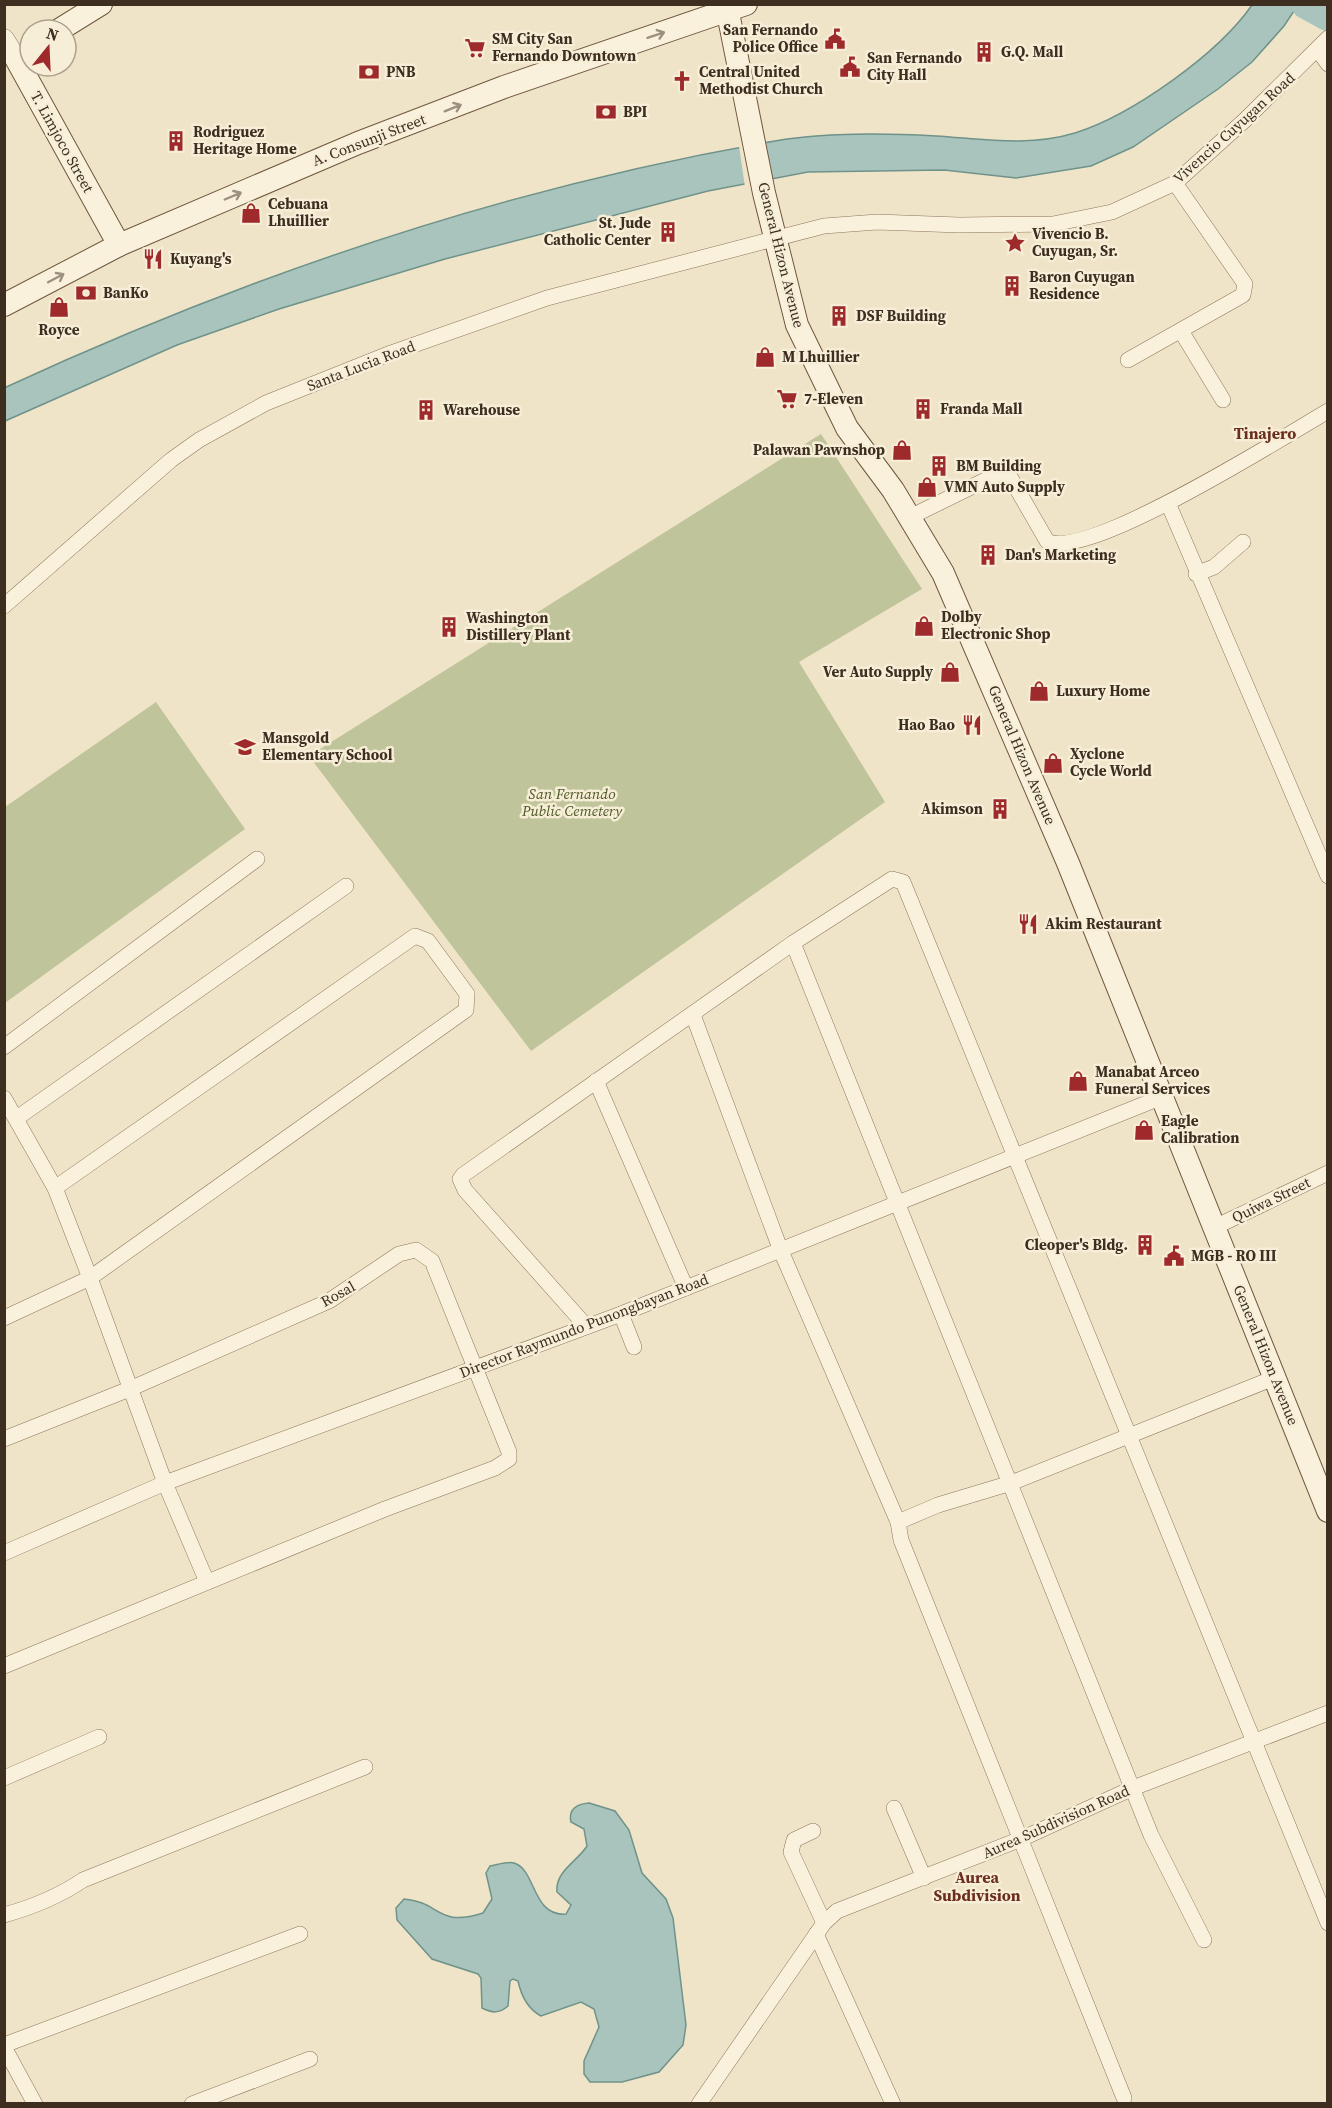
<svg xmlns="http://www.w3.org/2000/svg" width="1332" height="2108" font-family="'Source Serif 4',serif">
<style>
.cemetery{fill:#bfc49a}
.water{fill:#a9c4bc;stroke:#6f938a;stroke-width:1.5}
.pier{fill:#f0e4c8}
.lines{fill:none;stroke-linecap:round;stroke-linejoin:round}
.river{stroke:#a9c4bc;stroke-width:30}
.minor-casing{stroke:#8d765c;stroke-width:16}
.tertiary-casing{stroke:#8d765c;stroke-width:21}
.secondary-casing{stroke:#6f573f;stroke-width:24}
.minor{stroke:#faf1dc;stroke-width:15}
.tertiary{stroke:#faf1dc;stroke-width:20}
.secondary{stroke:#faf1dc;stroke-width:22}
.oneway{stroke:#9c907e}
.labels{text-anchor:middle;stroke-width:5;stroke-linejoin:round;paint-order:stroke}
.poi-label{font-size:15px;font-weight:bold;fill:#3d2e20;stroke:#f7eed8;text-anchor:start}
.street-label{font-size:15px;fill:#3d2e20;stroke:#f7eed8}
.park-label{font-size:15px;font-style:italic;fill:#4d5a26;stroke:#f7eed8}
.neighbourhood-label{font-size:16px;font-weight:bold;fill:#6b2e1e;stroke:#f7eed8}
</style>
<rect width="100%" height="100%" fill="#f0e4c8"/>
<g class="cemetery">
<polygon points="821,434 922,589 799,662 885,802 531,1051 309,756"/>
<polygon points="156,702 245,829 5,1003 5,807"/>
</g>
<g class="water">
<path d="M1252,5H1298L1284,26L1252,62L1218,89L1133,147L1091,166L1016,178L944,170L808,172L708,191L445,259L279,309L177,345L5,421L4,388C251,274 507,187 775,141C827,132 883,133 936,136C984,139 1028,147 1075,133C1132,115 1218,54 1252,5Z"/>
<path d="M589,1803L615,1811L629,1830L642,1873L666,1899L673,1918L686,2025L683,2045L659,2072L622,2082H590L584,2074V2061L599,2027L594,2009L581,2002L541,2016C528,2009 521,1995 518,1981L513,1979L510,1981L508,2006C499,2014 492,2013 482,2008L481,1978L478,1974L432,1959L397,1920L396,1908L404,1899C441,1902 437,1928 483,1913L492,1899L486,1873L490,1866C497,1865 507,1861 514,1863C536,1869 532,1917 566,1914L571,1905L557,1892C555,1871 577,1862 587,1846L584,1829L571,1822C568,1809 577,1804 589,1803Z"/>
</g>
<polygon class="pier" points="766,142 772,182 745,187 739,146"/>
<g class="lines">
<polyline class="river" points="1306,4 1328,16"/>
<g class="minor-casing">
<g id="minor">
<polyline points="1318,50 1328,64"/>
<polyline points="1181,331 1223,400"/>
<polyline points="1128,360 1243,295 1245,284 1175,183"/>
<polyline points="1168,503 1328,876"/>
<path d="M910,517L1006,470L1047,541C1086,562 1285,436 1328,411"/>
<polyline points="1196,574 1214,567 1243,542"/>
<polyline points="4,606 171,460 199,440 266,403 391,353 547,298 824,226 877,222 959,225 1053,224 1112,212 1175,183 1245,120 1328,38"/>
<polyline points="793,943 1151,1835 1204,1940"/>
<polyline points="693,1015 781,1251 898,1522 901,1540 1124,2098"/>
<polyline points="4,1047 257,859"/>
<polyline points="596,1081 686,1288"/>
<polyline points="4,1098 55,1188 90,1278 4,1318"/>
<polyline points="17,1118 346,886"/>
<polyline points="55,1188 415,936 428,941 467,994 466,1010 90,1278 165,1483 207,1582"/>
<polyline points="1215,1227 1328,1173"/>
<polyline points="621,1314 634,1347"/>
<polyline points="586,1326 465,1190 460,1179 463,1175 793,943 892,879 903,882 1328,1923"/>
<polyline points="4,1439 132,1388 329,1301 399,1254 416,1250 432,1261 509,1452 509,1459 495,1468 385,1509 4,1666"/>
<polyline points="898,1522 938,1505 1011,1483 1274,1378"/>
<polyline points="4,1553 165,1483 621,1314 1162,1097"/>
<polyline points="4,1778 99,1737"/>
<polyline points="894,1808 924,1878"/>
<polyline points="813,1831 794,1840 791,1852 824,1923"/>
<path d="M4,1915C33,1907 58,1897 83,1880L365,1767"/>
<polyline points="816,1934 893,2104"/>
<polyline points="4,2045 300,1934"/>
<polyline points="4,2047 35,2104"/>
<polyline points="192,2104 310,2059"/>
<polyline points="699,2104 824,1923 837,1911 1021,1839 1133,1788 1328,1713"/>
</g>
</g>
<g class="tertiary-casing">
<polyline id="tertiary" points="4,39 14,55"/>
</g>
<g class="secondary-casing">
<g id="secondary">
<polyline points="724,4 728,13 764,193 797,325 847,428 893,490 943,573 1068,863 1328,1511"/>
<polyline points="59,30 101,4"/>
<polyline points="14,55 119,245"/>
<polyline points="4,305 119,245 358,143 504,87 746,4"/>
</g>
</g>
<use href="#minor" class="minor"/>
<use href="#tertiary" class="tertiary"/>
<use href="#secondary" class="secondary"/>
</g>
<defs><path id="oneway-shaft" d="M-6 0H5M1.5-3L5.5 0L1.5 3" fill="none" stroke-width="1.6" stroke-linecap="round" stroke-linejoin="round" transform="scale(1.5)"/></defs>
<g class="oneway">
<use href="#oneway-shaft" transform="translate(656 35) rotate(-18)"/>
<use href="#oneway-shaft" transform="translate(453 108) rotate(-22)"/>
<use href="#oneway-shaft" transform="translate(233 196) rotate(-23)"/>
<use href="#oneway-shaft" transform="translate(56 278) rotate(-28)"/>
</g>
<defs>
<g id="civic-bare" transform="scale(1.62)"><path d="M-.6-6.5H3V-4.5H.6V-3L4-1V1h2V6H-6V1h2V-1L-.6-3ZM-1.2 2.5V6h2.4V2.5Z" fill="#9e2a2b" stroke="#f7eed8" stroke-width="2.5" paint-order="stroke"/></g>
<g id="supermarket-bare" transform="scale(1.62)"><path d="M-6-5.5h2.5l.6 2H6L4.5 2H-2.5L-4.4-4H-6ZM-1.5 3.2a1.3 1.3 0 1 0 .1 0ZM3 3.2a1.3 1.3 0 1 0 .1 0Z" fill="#9e2a2b" stroke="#f7eed8" stroke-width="2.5" paint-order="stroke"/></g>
<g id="building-bare" transform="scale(1.62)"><path d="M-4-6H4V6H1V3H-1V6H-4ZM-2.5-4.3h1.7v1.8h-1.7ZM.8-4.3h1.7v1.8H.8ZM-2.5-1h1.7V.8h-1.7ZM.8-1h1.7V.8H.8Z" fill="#9e2a2b" stroke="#f7eed8" stroke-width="2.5" paint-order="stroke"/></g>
<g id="bank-bare" transform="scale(1.62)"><path d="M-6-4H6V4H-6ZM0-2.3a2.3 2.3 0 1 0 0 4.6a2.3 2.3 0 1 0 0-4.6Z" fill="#9e2a2b" stroke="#f7eed8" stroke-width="2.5" paint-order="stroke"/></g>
<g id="church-bare" transform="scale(1.62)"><path d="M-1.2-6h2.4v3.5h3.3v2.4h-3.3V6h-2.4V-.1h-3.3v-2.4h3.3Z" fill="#9e2a2b" stroke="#f7eed8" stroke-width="2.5" paint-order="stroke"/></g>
<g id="shop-bare" transform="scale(1.62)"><path d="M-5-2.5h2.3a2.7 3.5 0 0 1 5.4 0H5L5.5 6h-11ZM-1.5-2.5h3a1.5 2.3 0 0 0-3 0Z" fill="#9e2a2b" stroke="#f7eed8" stroke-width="2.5" paint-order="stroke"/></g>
<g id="sight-bare" transform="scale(1.62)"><path d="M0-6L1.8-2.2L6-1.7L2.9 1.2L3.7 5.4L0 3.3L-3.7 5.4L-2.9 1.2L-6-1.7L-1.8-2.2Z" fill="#9e2a2b" stroke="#f7eed8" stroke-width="2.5" paint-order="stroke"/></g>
<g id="restaurant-bare" transform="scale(1.62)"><path d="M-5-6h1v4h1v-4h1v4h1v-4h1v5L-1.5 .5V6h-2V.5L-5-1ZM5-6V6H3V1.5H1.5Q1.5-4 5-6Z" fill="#9e2a2b" stroke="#f7eed8" stroke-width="2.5" paint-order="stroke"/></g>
<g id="school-bare" transform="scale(1.62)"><path d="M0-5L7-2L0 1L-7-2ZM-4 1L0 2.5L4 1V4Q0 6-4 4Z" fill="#9e2a2b" stroke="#f7eed8" stroke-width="2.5" paint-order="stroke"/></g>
</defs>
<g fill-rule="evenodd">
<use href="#civic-bare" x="835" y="39"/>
<use href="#supermarket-bare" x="475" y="48"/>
<use href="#building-bare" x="984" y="52"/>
<use href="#civic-bare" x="850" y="67"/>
<use href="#bank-bare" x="369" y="72"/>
<use href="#church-bare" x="682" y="81"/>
<use href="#bank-bare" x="606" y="112"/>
<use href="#building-bare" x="176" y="141"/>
<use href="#shop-bare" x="251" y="213"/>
<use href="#building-bare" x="668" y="232"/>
<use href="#sight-bare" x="1015" y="243"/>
<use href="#restaurant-bare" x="153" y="259"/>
<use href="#building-bare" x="1012" y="286"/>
<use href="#bank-bare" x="86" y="293"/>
<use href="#shop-bare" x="59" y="307"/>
<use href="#building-bare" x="839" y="316"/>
<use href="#shop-bare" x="765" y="357"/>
<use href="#supermarket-bare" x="787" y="399"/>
<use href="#building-bare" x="923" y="409"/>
<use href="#building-bare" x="426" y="410"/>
<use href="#shop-bare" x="902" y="450"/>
<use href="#building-bare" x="939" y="466"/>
<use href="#shop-bare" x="927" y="487"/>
<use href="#building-bare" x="988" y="555"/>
<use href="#shop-bare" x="924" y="626"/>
<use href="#building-bare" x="449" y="627"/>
<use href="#shop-bare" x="950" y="672"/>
<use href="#shop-bare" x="1039" y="691"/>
<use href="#restaurant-bare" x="972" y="725"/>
<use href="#school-bare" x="245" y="747"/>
<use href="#shop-bare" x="1053" y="763"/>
<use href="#building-bare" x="1000" y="809"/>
<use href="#restaurant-bare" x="1028" y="924"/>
<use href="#shop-bare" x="1078" y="1081"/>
<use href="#shop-bare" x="1144" y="1130"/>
<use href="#building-bare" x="1145" y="1245"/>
<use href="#civic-bare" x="1174" y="1256"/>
</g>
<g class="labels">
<g class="poi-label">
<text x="818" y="35" text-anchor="end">San Fernando<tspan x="818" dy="17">Police Office</tspan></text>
<text x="492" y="44">SM City San<tspan x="492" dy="17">Fernando Downtown</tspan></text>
<text x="1001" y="57">G.Q. Mall</text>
<text x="867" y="63">San Fernando<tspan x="867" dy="17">City Hall</tspan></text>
<text x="386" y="77">PNB</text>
<text x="699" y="77">Central United<tspan x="699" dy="17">Methodist Church</tspan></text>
<text x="623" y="117">BPI</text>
<text x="193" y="137">Rodriguez<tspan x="193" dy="17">Heritage Home</tspan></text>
<text x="268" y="209">Cebuana<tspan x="268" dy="17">Lhuillier</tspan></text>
<text x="651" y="228" text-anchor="end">St. Jude<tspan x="651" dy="17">Catholic Center</tspan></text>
<text x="1032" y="239">Vivencio B.<tspan x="1032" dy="17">Cuyugan, Sr.</tspan></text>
<text x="170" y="264">Kuyang's</text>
<text x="1029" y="282">Baron Cuyugan<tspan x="1029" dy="17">Residence</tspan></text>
<text x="103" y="298">BanKo</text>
<text x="856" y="321">DSF Building</text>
<text x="59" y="335" text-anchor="middle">Royce</text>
<text x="782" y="362">M Lhuillier</text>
<text x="804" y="404">7-Eleven</text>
<text x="940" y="414">Franda Mall</text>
<text x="443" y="415">Warehouse</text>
<text x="885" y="455" text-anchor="end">Palawan Pawnshop</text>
<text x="956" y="471">BM Building</text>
<text x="944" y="492">VMN Auto Supply</text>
<text x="1005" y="560">Dan's Marketing</text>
<text x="941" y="622">Dolby<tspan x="941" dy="17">Electronic Shop</tspan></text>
<text x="466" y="623">Washington<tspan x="466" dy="17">Distillery Plant</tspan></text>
<text x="933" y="677" text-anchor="end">Ver Auto Supply</text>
<text x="1056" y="696">Luxury Home</text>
<text x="955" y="730" text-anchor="end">Hao Bao</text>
<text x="262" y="743">Mansgold<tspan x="262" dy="17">Elementary School</tspan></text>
<text x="1070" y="759">Xyclone<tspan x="1070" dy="17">Cycle World</tspan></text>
<text x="983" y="814" text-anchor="end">Akimson</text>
<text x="1045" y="929">Akim Restaurant</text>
<text x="1095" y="1077">Manabat Arceo<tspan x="1095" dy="17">Funeral Services</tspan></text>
<text x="1161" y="1126">Eagle<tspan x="1161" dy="17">Calibration</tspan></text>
<text x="1128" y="1250" text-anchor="end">Cleoper's Bldg.</text>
<text x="1191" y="1261">MGB - RO III</text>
</g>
<g class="street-label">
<text transform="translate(1234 128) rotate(-42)" y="5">Vivencio Cuyugan Road</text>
<text transform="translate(369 140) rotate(-21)" y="5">A. Consunji Street</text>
<text transform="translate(62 142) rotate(61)" y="5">T. Limjoco Street</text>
<text transform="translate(781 255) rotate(76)" y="5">General Hizon Avenue</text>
<text transform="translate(361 366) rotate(-21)" y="5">Santa Lucia Road</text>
<text transform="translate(1022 755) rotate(67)" y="5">General Hizon Avenue</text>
<text transform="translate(1271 1200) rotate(-26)" y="5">Quiwa Street</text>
<text transform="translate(338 1294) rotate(-29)" y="5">Rosal</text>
<text transform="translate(584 1326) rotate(-21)" y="5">Director Raymundo Punongbayan Road</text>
<text transform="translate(1266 1355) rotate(68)" y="5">General Hizon Avenue</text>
<text transform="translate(1056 1822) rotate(-24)" y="5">Aurea Subdivision Road</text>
</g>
<g class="park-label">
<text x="572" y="799">San Fernando<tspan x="572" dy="17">Public Cemetery</tspan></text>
</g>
<g class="neighbourhood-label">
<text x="1265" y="439">Tinajero</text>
<text x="977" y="1883">Aurea<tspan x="977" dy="18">Subdivision</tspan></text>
</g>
</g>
<rect width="1332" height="2108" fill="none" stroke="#3d2e20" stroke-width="12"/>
<g transform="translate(48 48) rotate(18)"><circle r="28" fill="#f7eed8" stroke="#ada18e" stroke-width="1.5"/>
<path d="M0-4.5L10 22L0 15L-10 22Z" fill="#9e2a2b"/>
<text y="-9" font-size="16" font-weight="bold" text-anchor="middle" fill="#3d2e20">N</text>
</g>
</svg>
